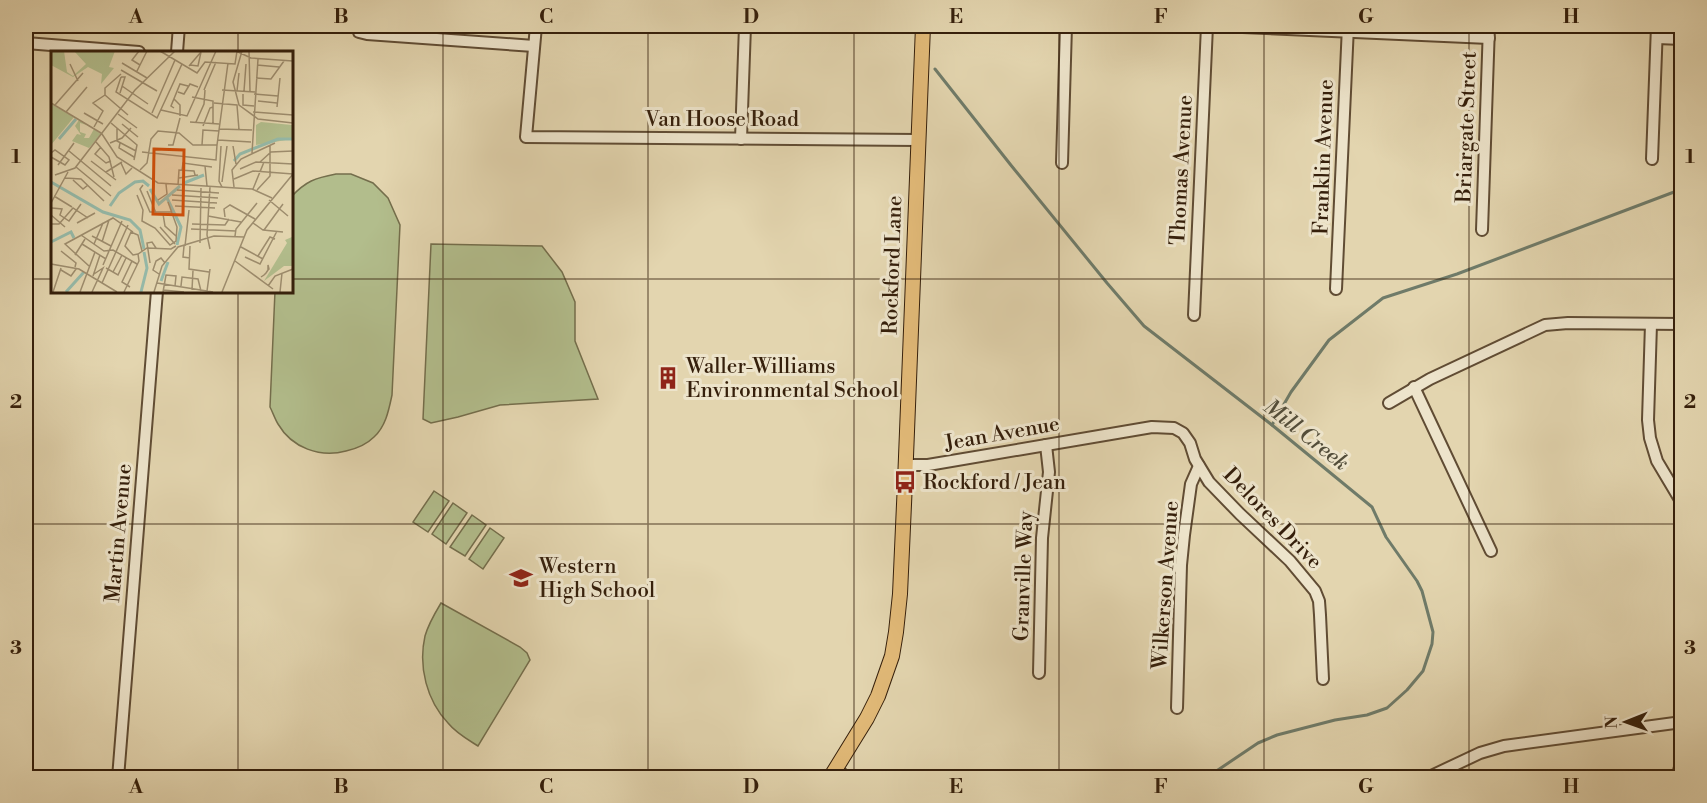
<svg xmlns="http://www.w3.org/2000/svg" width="1707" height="803" font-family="'Libre Bodoni',serif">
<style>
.green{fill:#b2bd8c;stroke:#746e4c;stroke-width:1.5}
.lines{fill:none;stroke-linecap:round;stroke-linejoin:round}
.stream{stroke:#6f7b69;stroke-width:3}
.minor-casing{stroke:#604c34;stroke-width:14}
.major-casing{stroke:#351f0b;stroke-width:16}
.minor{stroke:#ede4cb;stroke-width:10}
.major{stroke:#e2ba78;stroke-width:14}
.grid{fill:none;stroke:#351f0b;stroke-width:1.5;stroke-opacity:0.55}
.labels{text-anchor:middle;stroke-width:6;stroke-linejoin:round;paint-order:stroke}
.street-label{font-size:21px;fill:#351f0b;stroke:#ede4cb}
.poi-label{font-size:21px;fill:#351f0b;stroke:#ede4cb;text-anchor:start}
.water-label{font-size:22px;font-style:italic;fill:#524d3a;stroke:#ede4cb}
.inset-river{fill:none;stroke:#95b9a8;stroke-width:3}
.inset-road{fill:none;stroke:#9d8c6d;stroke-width:1.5}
.view{fill:#cd500c;fill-opacity:0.15;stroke:#cd500c;stroke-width:3}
.inset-edge{fill:none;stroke:#351f0b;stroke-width:3}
.neatline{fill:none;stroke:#351f0b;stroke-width:2}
.grid-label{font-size:20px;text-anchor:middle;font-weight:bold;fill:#351f0b}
</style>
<rect width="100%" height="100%" fill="#e3d5af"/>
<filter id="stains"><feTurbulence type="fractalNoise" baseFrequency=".00333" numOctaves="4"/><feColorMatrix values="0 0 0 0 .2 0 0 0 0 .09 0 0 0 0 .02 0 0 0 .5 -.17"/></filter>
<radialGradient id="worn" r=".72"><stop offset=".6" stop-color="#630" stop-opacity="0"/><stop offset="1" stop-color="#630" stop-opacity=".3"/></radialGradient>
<g class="green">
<path d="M336,174H351L373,183L388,198L400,225L392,395C389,409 386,426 374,437C367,444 355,449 346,451C320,458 292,448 278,424C275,419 273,413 270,407L275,291H291V197C306,181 315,178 336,174Z"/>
<polygon points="431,244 542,246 562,272 575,302 575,341 598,399 500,405 458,417 431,423 423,419"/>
<polygon points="434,491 449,501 428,532 413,522"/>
<polygon points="453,503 467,513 446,544 432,534"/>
<polygon points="472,515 486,525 465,556 450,547"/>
<polygon points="490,528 504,538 483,569 469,559"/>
<path d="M441,603L520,647L527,653L530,660L478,746C467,739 456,733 448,723C427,701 418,667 425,636C428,625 435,613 441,603Z"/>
</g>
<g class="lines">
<g class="stream">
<polyline points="935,69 1010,164 1107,283 1144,326 1272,425 1372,507 1386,537 1417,581 1422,591 1433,632 1432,644 1423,671 1407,690 1387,708 1367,715 1335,720 1277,735 1258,743 1206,778"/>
<polyline points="1272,425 1291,392 1329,340 1383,298 1457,274 1682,189"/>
</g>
<g class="minor-casing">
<g id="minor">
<polyline points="359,26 359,32 367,34 534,46"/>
<polyline points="536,26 526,137 918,140"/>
<polyline points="1219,26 1489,38"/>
<polyline points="1657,38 1682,39"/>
<polyline points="26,43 139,52"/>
<polyline points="177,52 179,26"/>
<polyline points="741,139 745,26"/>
<polyline points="1652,159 1657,26"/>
<polyline points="1062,163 1066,26"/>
<polyline points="1482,230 1489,26"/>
<polyline points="1336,289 1348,26"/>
<polyline points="1194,315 1207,26"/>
<polyline points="1651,324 1648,420 1650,438 1657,461 1682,503"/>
<polyline points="1414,387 1491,551"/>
<polyline points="1389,403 1430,379 1545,325 1568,323 1682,324"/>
<polyline points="906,465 928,465 1152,427 1174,428 1183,433 1190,443 1195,459 1209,482 1240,514 1290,561 1315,591 1319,601 1320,615 1323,679"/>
<polyline points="1039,673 1042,538 1049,472 1046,445"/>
<polyline points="1177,708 1181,565 1184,535 1191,484 1199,466"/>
<polyline points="836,769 847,778"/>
<polyline points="118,778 157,291"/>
<polyline points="1427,778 1480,753 1504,746 1682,722"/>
<polyline points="1677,778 1682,760"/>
</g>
</g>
<g class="major-casing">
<polyline id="major" points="830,778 867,718 878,696 892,656 896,632 900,594 905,482 923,26"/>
</g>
<use href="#minor" class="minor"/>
<use href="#major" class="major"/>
</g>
<path class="grid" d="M238,26V52M443,26V778M648,26V778M854,26V778M1059,26V778M1264,26V778M1469,26V778M26,279H52M291,279H1682M238,291V778M26,524H1682"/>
<defs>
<g id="building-bare" transform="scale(1.8)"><path d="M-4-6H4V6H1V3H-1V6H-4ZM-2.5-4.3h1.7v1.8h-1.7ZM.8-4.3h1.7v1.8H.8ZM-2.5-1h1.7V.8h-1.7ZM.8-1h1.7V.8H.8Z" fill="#8f2418" stroke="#ede4cb" stroke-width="2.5" paint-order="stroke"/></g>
<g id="bus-bare" transform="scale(1.8)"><path d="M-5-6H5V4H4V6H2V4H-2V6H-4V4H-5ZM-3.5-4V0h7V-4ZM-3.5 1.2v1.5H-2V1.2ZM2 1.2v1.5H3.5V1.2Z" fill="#8f2418" stroke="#ede4cb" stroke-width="2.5" paint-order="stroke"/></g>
<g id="school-bare" transform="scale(1.8)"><path d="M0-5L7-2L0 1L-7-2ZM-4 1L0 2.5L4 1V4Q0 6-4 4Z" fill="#8f2418" stroke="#ede4cb" stroke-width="2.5" paint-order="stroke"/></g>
</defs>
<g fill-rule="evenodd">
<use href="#building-bare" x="668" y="378"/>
<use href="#bus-bare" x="905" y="482"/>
<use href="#school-bare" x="521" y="578"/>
</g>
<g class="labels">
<g class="street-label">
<text x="722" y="126">Van Hoose Road</text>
<text transform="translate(1466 127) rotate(-88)" y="7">Briargate Street</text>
<text transform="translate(1323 157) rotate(-88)" y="7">Franklin Avenue</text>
<text transform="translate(1181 170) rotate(-87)" y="7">Thomas Avenue</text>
<text transform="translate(892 265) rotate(-88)" y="7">Rockford Lane</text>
<text transform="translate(1002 433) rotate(-10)" y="7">Jean Avenue</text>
<text transform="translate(1273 518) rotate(46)" y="7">Delores Drive</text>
<text transform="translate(118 533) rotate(-85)" y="7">Martin Avenue</text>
<text transform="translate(1023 576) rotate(-88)" y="7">Granville Way</text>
<text transform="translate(1165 585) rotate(-86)" y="7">Wilkerson Avenue</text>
</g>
<g class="poi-label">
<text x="686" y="373">Waller-Williams<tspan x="686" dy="24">Environmental School</tspan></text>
<text x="923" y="489">Rockford / Jean</text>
<text x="539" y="573">Western<tspan x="539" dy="24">High School</tspan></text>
</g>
<g class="water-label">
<text transform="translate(1307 434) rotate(38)" y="8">Mill Creek</text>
</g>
</g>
<g transform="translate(51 51)">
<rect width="242" height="242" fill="#e3d5af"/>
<path d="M0,0H13L16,21L22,25L35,13L23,0H64L58,16L63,17L50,33L51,23L37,16L22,26L0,14ZM0,53L23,66L0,94ZM28,69L36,74L29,72V81L35,83L33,87H38L43,78L50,83L38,97L21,90L26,83L30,84L24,75ZM210,71L241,74V88L205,94V74ZM241,186V215H233L213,230L236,192L234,189Z" fill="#b2bd8c"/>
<path class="inset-river" d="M8,88L25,68M183,110L189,103L227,88H242M0,131L52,161L79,169L89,179L93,198M133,132L153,124M99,138L108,153L129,135M116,147L130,176L126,194M59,155L68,142L84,131L92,130L98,135M0,191L20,181L23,187M110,230L117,211M15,241L33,221M90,241L96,217L93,201"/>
<path class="inset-road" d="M88,0L81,9L89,14M109,0L146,22L154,11L184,13L186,0M185,0L200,7L242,10M191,0L182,31L188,54L207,68L242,72M198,0L199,40M71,12L96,27M19,13L27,30M139,14L147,15L150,1M206,14L228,16M138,15L150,1M70,19L106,40M86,20L96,0M70,26L65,41L106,67L131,13M205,27L220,28L233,10M71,35L97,53M153,39L165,11M171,39L204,41M186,40L188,22M193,40L195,13M127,41L133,43L139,33L147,36M69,42L74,26H70M192,43V54L203,55M203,43L227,45M54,44L77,64M54,44V37L70,23M141,46L162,50V72M123,48L129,54V65M207,50L226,52M0,52L50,82M163,52L186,54L188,79M4,54L32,22M226,56L229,27M123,57L120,55L129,33L137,35M110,59L136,65L165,0M15,61L36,36M202,61L242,64M33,62L52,73M101,62L124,9M67,63L86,77M139,71L168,73M145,71L153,53L154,39M60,72L86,94L83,109M71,73L87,86M152,75L159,57L162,56M43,76L52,60L42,52L54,44M66,77V90L85,100M168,78L201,79M51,83L66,106L107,132L201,138L221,147M167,89L200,91M45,91L58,106L63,126M59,92L71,87L80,77M69,92L68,97L83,106M117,94H122L129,67M151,94L152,79L168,80M170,95L168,130L171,136M182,95L185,113M50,96L44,103L55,112L60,110M18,100L60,135M91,101L165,109L166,94M0,102L4,99L18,109L14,114L0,106M201,102L207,8M40,110L65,129M209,111L220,101L242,100M70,112L75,123L81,117M7,114L23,92M154,115L156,135M25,116L60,145M189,118L205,111L242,113M89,119L96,112L100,88L107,80L128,82L142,94H166L177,12M131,119L132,112L161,116M55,121L71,111M4,124L24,117L84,39L124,0M14,127L30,128L53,150M128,127L147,124M183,128L202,120L242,123M22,129L32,138L37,134M171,131L176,95M92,134L89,138L99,161H120M127,134L128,119L143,120L144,124M159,136L156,184L159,198M183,136L181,119L190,108L224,92M202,138L213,111M126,139L168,142M206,139L219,125V95M96,140L105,162M86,144L92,159L91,170L104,177L119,194L125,190L126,176L117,151M121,144L167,147M3,145L21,156M107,149L116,143L115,133M121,149L166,152M218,149L237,165M0,152L17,121M124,155L164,157M1,157L11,158L9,164L18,170L30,153M112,163L114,175L125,185M0,164L14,176M157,165L190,171M174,166L173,158L179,154L204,168M26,172L44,162M202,172L212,179L232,181M0,173H8L22,157L37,167M141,173L174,174L178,168M109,176L124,193M140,178L185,180M213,179L232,153M30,184L53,200L62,199L86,213M41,185L60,195M184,185L185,178L206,152M51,191L58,169M149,192L150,137M31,193L55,208M43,193L52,172M133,195L132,206L139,207M134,195L138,159M139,195L138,218L158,221M190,196L212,208M10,200L25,212L24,216M91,200L87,184L80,181L74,195L82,204L87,203L96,197L120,198L125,195M24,204L34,188M207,205L219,186L224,188M194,206L209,213L226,180M184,210L222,238M99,212L96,192L101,191L105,197M0,213L28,218L66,241M52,214L71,170M38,215L14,193L62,167L82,181M55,217L67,224L75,207M10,219L20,225L25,218M62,221L71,204M108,223L102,219L105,210L110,207L114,212M42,225L49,204M210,226L213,224L215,222L217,219L218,218L217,214V219M51,232L77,174M106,232L162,241M130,235L131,226L147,228L150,240M217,235L224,225L242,218M79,236L71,231L81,210M112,239L133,241M141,239L142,219M156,240L159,218M2,241L10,217M29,241L44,201M41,241L52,217L43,223M73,241L88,210L87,203M103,241L111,215L127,196L163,185L193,186M112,241L115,224L125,225L124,235M171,241L196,179L242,123M229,241L231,222"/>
<path class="view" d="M103,98L133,99L132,164L102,163Z"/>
<rect width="242" height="242" class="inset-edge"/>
</g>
<rect width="1707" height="803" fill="none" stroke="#e3d5af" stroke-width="66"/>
<g transform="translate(1626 722) rotate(269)" stroke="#ede4cb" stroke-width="4.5" paint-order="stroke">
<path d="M0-4.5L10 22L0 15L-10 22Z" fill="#351f0b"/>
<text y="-9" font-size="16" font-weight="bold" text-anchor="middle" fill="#351f0b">N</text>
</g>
<rect x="33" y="33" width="1641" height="737" class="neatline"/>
<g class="grid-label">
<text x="136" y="23">A</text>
<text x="341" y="23">B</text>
<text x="546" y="23">C</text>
<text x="751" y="23">D</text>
<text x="956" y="23">E</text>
<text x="1161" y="23">F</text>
<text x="1366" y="23">G</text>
<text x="1571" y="23">H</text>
<text x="16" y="163">1</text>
<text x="1690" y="163">1</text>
<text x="16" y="408">2</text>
<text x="1690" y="408">2</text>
<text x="16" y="654">3</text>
<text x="1690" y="654">3</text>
<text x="136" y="793">A</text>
<text x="341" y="793">B</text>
<text x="546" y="793">C</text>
<text x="751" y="793">D</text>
<text x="956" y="793">E</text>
<text x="1161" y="793">F</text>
<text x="1366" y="793">G</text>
<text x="1571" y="793">H</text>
</g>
<rect width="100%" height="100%" filter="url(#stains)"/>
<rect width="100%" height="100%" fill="url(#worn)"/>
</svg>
